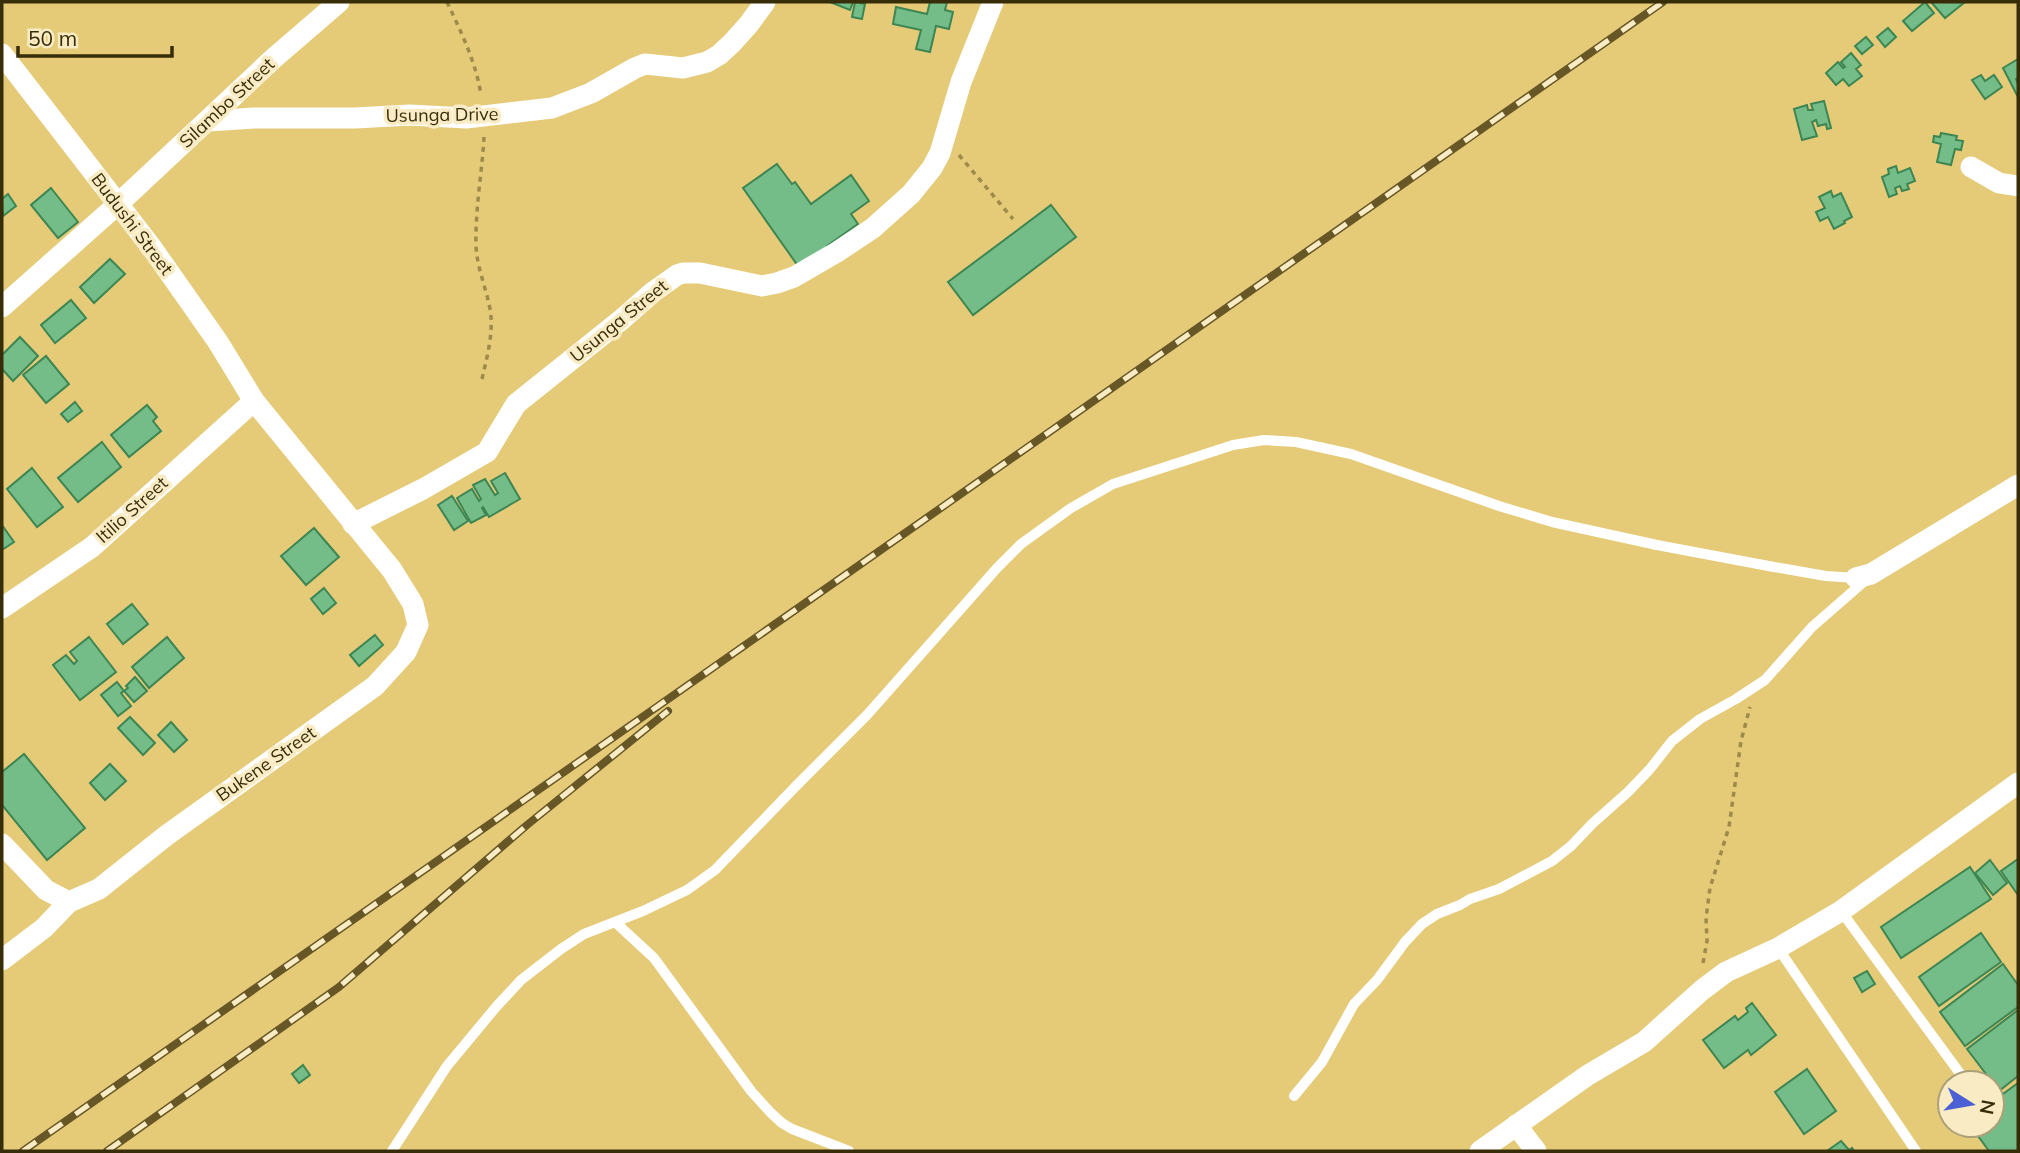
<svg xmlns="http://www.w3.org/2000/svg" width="2020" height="1153" font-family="Mulish,sans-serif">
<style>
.building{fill:#74bd88;stroke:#3d8654;stroke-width:2}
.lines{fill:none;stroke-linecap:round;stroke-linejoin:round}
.path{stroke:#9f8a4a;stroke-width:3.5;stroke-dasharray:5 5;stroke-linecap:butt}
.service{stroke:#fff;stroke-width:10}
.minor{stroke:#fff;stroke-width:21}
.rail-casing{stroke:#675727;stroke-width:8}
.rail{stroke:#f9ecc4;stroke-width:5;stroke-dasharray:16;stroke-linecap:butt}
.labels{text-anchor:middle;stroke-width:7;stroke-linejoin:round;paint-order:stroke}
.street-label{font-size:18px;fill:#382d09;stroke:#f9ecc4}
</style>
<rect width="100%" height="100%" fill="#e5ca77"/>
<g class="building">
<polygon points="830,2 853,2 850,10"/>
<polygon points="855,2 865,4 862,19 852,17"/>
<polygon points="930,2 947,2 945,10 953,12 949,29 936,26 930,52 916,49 921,30 893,24 896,7 927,14"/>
<polygon points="1925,2 1934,13 1912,31 1903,21"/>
<polygon points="1931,2 1965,2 1945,18"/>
<polygon points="1888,28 1896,37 1885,47 1877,37"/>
<polygon points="1866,37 1873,45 1862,54 1855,46"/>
<polygon points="1851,53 1861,65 1856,69 1862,76 1849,86 1843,79 1836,85 1826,73 1838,62 1843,68 1845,67 1841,62"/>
<polygon points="2018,59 2018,78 2016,79 2018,84 2018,97 2003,68"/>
<polygon points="1981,75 1985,81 1994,75 2002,87 1985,99 1972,80"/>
<polygon points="1824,101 1831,128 1827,129 1826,124 1818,126 1816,120 1812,122 1817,136 1802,140 1794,109 1807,105 1808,110 1813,110 1811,104"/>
<polygon points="1941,133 1957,136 1956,140 1963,141 1961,150 1955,149 1951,165 1937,162 1941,144 1933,142 1934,136 1940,137"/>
<polygon points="777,164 792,184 795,182 811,204 851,175 869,201 851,214 858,224 827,246 829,249 798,266 743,188"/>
<polygon points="1896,166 1898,173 1910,168 1915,181 1907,184 1909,189 1902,191 1900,186 1895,188 1897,194 1889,197 1882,177 1889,174 1888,169"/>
<polygon points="51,188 78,222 58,238 31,205"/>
<polygon points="1831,191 1833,197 1841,193 1852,217 1844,221 1845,223 1834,229 1828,217 1820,221 1816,212 1825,208 1819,197"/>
<polygon points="8,194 16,206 3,216 2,199"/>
<polygon points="1051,205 1076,237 973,315 948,282"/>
<polygon points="110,259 125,274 94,303 80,287"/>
<polygon points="71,300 86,318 55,343 41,325"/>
<polygon points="20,337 38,356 13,381 2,369 2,355"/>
<polygon points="46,356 69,384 46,403 23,375"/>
<polygon points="75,402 82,411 68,422 61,414"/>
<polygon points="147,405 157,417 153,421 161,431 129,457 111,435"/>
<polygon points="102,442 121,467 78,502 58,478"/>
<polygon points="32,468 63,507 37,527 7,489"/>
<polygon points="505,473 520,499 489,517 483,507 482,508 486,515 471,523 457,498 472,489 479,501 481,499 473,485 485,479 495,495 498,493 491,481"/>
<polygon points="452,496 468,521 454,530 438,505"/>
<polygon points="2,525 14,542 2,550"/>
<polygon points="314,528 339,557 306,585 281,556"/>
<polygon points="324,588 336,603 323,614 311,599"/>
<polygon points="132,604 148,624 123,644 107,624"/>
<polygon points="375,635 383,645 359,666 350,655"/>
<polygon points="89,637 116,672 80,700 53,665 66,655 74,664 77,661 70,652"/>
<polygon points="167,637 184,658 149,688 132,667"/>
<polygon points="135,677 147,691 134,702 124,691 128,688 126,686"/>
<polygon points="117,682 124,691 121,693 131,706 118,716 101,695"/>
<polygon points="130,717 155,743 143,755 118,728"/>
<polygon points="171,722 187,740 174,752 158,735"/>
<polygon points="24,754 85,828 47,860 2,805 2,772"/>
<polygon points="110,764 126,781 105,800 90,783"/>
<polygon points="2018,859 2018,895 2001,871"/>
<polygon points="1990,860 2007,883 1993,895 1975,873"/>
<polygon points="1970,867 1991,899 1901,958 1881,927"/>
<polygon points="1981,933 2001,962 1939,1006 1919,977"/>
<polygon points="2003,964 2018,985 2018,1007 1965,1046 1940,1012"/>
<polygon points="1867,971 1875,984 1862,992 1854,978"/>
<polygon points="1752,1003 1776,1035 1751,1055 1748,1050 1724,1068 1703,1040 1735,1016 1738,1020 1748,1012 1746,1008"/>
<polygon points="2018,1010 2018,1076 1999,1091 1967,1049"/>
<polygon points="303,1065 310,1075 299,1083 292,1074"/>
<polygon points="1807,1069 1836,1111 1804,1134 1775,1092"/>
<polygon points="2018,1083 2018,1151 1989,1151 1970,1125 1992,1125 1992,1102"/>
<polygon points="1841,1141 1849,1150 1852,1148 1854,1151 1827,1151"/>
</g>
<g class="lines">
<g class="path">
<path d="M447,2C461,32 476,62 481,95"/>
<polyline points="959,155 1013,219"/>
<path d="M482,379C487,357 494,332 490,309C486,287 477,268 476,246C475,210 482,173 484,137"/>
<polyline points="1703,963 1707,941 1706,918 1710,888 1729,827 1741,741 1750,707"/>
</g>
<g class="service">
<polyline points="1841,911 1967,1083"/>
<polyline points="615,922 654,958 751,1091 771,1113 782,1123 792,1129 849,1151"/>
<polyline points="1778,948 1916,1151"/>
<polyline points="1294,1096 1322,1062 1354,1004 1377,980 1405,942 1422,924 1437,914 1460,905 1470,899 1499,889 1552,861 1571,846 1593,823 1628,792 1650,769 1672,741 1700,719 1736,699 1765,680 1812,627 1867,579"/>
<polyline points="392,1151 447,1066 496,1007 521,980 561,949 584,934 643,911 687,890 715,870 795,787 867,715 997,568 1021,544 1071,508 1113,484 1233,445 1264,440 1296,442 1351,454 1499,506 1552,522 1657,545 1774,567 1826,576 1856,578"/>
</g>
<g class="minor">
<polyline points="2,54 152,248 218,342 254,401 392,570 413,604 418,625 406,652 375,686 167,835 99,889 69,902 46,890 2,844"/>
<polyline points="208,121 254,118 355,118 410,115 466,118 552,108 591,93 635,68 645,64 683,68 707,62 719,55 732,43 749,24 765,2"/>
<polyline points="1971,167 1999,183 2018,186"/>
<polyline points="2,307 117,205 274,58 339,2"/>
<polyline points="353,524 423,489 487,452 516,404 621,320 653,292 677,275 683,273 700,273 762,286 777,283 794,277 837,252 873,228 911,194 932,168 940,153 961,82 993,2"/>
<polyline points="1856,578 1871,574 2018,485"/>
<polyline points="2,608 92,547 254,401"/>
<polyline points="2,960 44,928 69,902"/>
<polyline points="1516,1125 1536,1151"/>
<polyline points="1480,1151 1588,1075 1644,1042 1702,990 1726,972 1778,948 1841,911 2018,783"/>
</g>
<g class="rail-casing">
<g id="rail">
<polyline points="23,1151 1663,2"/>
<polyline points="107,1151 339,987 527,825 668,711"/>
</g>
</g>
<use href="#rail" class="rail"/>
</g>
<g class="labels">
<g class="street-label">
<text transform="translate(227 103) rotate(-43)" y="6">Silambo Street</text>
<text transform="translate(442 115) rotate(-1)" y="6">Usunga Drive</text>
<text transform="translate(132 224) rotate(53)" y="6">Budushi Street</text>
<text transform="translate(619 321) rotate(-39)" y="6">Usunga Street</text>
<text transform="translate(132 510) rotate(-42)" y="6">Itilio Street</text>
<text transform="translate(266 764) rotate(-35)" y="6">Bukene Street</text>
</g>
</g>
<rect width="2020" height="1153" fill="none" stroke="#382d09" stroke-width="7"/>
<g transform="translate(1971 1104) rotate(101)"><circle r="33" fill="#f9ecc4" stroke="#aca079" stroke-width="2"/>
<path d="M0-5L12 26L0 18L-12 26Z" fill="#4c60d5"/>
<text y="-10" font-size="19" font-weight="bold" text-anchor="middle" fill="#382d09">N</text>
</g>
<path d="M18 46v10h154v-10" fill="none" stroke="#382d09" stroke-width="3.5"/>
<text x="28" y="46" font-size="21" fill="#382d09" stroke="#f9ecc4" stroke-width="5" paint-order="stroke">50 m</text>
</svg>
